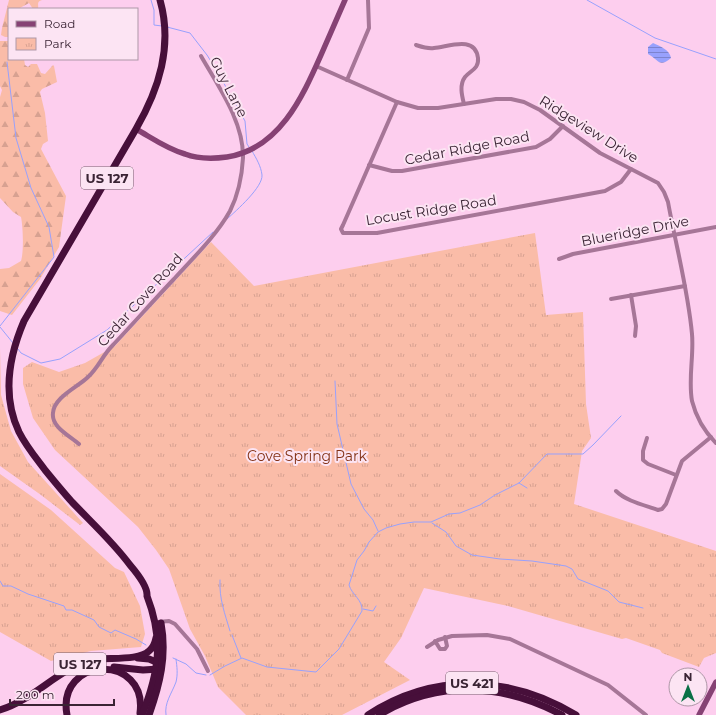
<svg xmlns="http://www.w3.org/2000/svg" width="716" height="715" font-family="Montserrat,sans-serif">
<style>
.forest{fill:url(#forest-firs)}
.park{fill:url(#park-tufts)}
.water{fill:url(#water-rules)}
.lines{fill:none;stroke-linecap:round;stroke-linejoin:round}
.stream{stroke:#98a1fd;stroke-width:1}
.street{stroke:#a67697;stroke-width:4}
.secondary{stroke:#864274;stroke-width:5.5}
.highway{stroke:#470f3a;stroke-width:7}
.labels{text-anchor:middle;stroke-width:4;stroke-linejoin:round;paint-order:stroke}
.shield{fill:#fce4f3;stroke:#745e6d;stroke-width:1}
.shield-label{font-size:13px;font-weight:bold;fill:#3a2434}
.street-label{font-size:14px;fill:#3a2434;stroke:#fce4f3}
.park-label{font-size:14px;fill:#833216;stroke:#fce4f3}
</style>
<defs>
<pattern id="forest-firs" width="22" height="20" patternUnits="userSpaceOnUse"><rect width="22" height="20" fill="#fabca8"/><path d="M5 1l3.5 6h-7zM16 11l3.5 6h-7z" fill="#d7a191"/></pattern>
<pattern id="park-tufts" width="24" height="20" patternUnits="userSpaceOnUse"><rect width="24" height="20" fill="#fabca8"/><path d="M3 7l-1-3M5 7V3M7 7l1-3M15 17l-1-3M17 17v-4M19 17l1-3" fill="none" stroke="#d7a191"/></pattern>
<pattern id="water-rules" width="6" height="5" patternUnits="userSpaceOnUse"><rect width="6" height="5" fill="#98a1fd"/><path d="M0 2.5h6" fill="none" stroke="#7d83ce"/></pattern>
</defs>
<rect width="100%" height="100%" fill="#fdceee"/>
<g class="forest">
<path d="M9,0H42C36,2 39,4 38,9H33L29,3L18,9H9V37H5L1,35L2,28Z"/>
<path d="M0,41H9V59H24L25,65L28,67L31,64H37L41,73L45,74L53,65L54,66L57,82L42,89L40,92L45,113L48,141L43,144L41,149L66,196L59,247L40,279L12,315L0,311V269L9,268L21,261C24,251 23,227 21,217L13,212L0,198V97L2,90L0,86Z"/>
</g>
<g class="park">
<polygon points="535,233 546,315 583,312 586,404 591,438 582,451 574,504 716,551 716,653 704,658 699,667 662,653 660,650 626,638 622,639 508,606 424,588 401,638 384,662 410,680 342,715 246,715 218,687 205,656 190,629 169,569 156,550 138,527 55,450 33,418 23,384 23,368 32,362 59,372 85,363 115,346 211,242 254,286"/>
<polygon points="0,348 1,395 11,431 28,462 83,523 80,525 41,495 0,466"/>
<polygon points="0,474 51,510 115,568 124,572 140,606 145,634 141,647 91,651 51,661 0,632"/>
</g>
<path class="water" d="M653,43C660,46 670,50 671,58C659,68 659,60 648,54V47Z"/>
<g class="lines">
<g class="stream">
<polyline points="151,0 154,10 154,25 162,26"/>
<polyline points="587,0 655,38 716,59"/>
<polyline points="167,27 190,33 207,55 217,71 245,121 247,144 249,147"/>
<path d="M227,219C237,210 263,187 262,175C261,166 256,158 252,151"/>
<polyline points="0,326 54,257 49,227 31,188 16,138 7,62"/>
<polyline points="0,327 13,343"/>
<polyline points="18,349 21,353 41,363 60,359 107,330 213,232"/>
<polyline points="335,381 337,424 351,484 364,509 373,520 378,531"/>
<polyline points="519,483 527,488"/>
<polyline points="432,523 446,532 456,546 472,555 500,559 532,561 566,566 572,569 578,579 608,591 619,602 643,608"/>
<path d="M220,580C219,599 225,614 230,631"/>
<polyline points="0,581 3,586 11,586 28,594 64,606 66,610 72,610 94,620 99,627 111,633 115,630 136,639 146,645"/>
<polyline points="363,609 373,611 376,606"/>
<polyline points="232,635 241,658"/>
<polyline points="173,658 186,664 196,673 206,675"/>
<path d="M210,675L225,666L242,658L267,667L316,672L339,649L362,611C363,600 352,595 349,585L357,560L364,551L369,542L378,532L386,528L400,524L414,522H431L449,514L460,513L480,505L495,495L519,483L547,454H583L593,445L621,416"/>
<path d="M166,715C164,703 172,693 176,682C178,674 177,667 176,659"/>
</g>
<g class="street">
<path d="M416,45C422,47 427,49 434,48C448,47 475,35 478,58C479,69 471,70 465,77C459,85 462,96 464,104"/>
<path d="M316,66L397,102L418,108H438L496,99H511L524,102L540,110L600,153L658,183L664,192L668,202C676,246 688,290 692,334C694,356 688,379 692,401C696,417 704,431 716,443"/>
<polyline points="347,80 369,28 368,0"/>
<polyline points="397,102 343,225 341,229 343,233 377,233 605,191 621,182 631,169"/>
<polyline points="369,165 392,171 402,171 536,147 550,139 563,126"/>
<polyline points="559,259 573,254 716,227"/>
<polyline points="631,295 636,326 635,336"/>
<polyline points="611,299 685,286"/>
<polyline points="647,438 643,451 643,460 648,464 676,475"/>
<path d="M79,444C70,436 51,427 53,413C54,397 78,387 88,377C98,368 103,355 112,346C133,324 153,301 174,279C193,258 216,236 230,211C238,195 242,176 243,158C244,122 218,86 201,56"/>
<path d="M616,491C626,501 644,505 658,510L662,509L666,504L682,461L711,437"/>
<polyline points="158,622 169,621 175,624 197,649 208,671"/>
<polyline points="435,641 440,649 445,649 447,646 445,637"/>
<polyline points="427,647 438,640 452,636 487,635 510,639 608,685 646,715"/>
</g>
<g class="secondary">
<path d="M136,129C152,138 167,149 185,154C198,159 212,159 227,157C279,149 302,98 321,55C329,37 337,18 345,0"/>
<polyline points="699,715 716,682"/>
</g>
<g class="highway">
<polyline points="138,658 149,659 161,664"/>
<polyline points="114,667 143,670 159,669"/>
<path d="M0,710C31,701 56,672 86,661C102,656 138,662 149,651C153,648 155,643 156,638"/>
<path d="M67,715C56,656 148,653 140,713"/>
<path d="M142,715C159,672 164,640 147,596C148,587 136,572 130,565C113,542 92,523 72,502C63,492 54,481 45,470C36,458 26,446 19,432C2,396 9,356 24,321L136,129C159,89 173,46 160,0"/>
<path d="M149,715C160,684 167,656 161,623"/>
<path d="M368,715C434,672 510,675 576,715"/>
<path d="M379,715C437,680 503,683 562,715"/>
</g>
</g>
<g class="labels">
<g class="shield">
<rect x="81" y="167" width="52" height="22" rx="3"/>
<rect x="54" y="653" width="52" height="22" rx="3"/>
<rect x="446" y="672" width="52" height="22" rx="3"/>
</g>
<g class="shield-label">
<text x="107" y="183">US 127</text>
<text x="80" y="669">US 127</text>
<text x="472" y="688">US 421</text>
</g>
<g class="street-label">
<text transform="translate(229 87) rotate(63)" y="5">Guy Lane</text>
<text transform="translate(589 129) rotate(32)" y="5">Ridgeview Drive</text>
<text transform="translate(467 148) rotate(-11)" y="5">Cedar Ridge Road</text>
<text transform="translate(431 210) rotate(-9)" y="5">Locust Ridge Road</text>
<text transform="translate(635 231) rotate(-11)" y="5">Blueridge Drive</text>
<text transform="translate(140 300) rotate(-48)" y="5">Cedar Cove Road</text>
</g>
<g class="park-label">
<text x="307" y="461">Cove Spring Park</text>
</g>
</g>
<rect x="8" y="8" width="130" height="52" fill="#fce4f3" stroke="#ae97a7"/>
<rect x="16" y="21" width="20" height="6" fill="#864274" stroke="#ae97a7"/>
<text x="44" y="28" font-size="12" fill="#3a2434">Road</text>
<rect x="16" y="38" width="20" height="12" fill="url(#park-tufts)" stroke="#ae97a7"/>
<text x="44" y="48" font-size="12" fill="#3a2434">Park</text>
<g transform="translate(688 687)"><circle r="19" fill="#fce4f3" stroke="#ae97a7"/>
<path d="M0-3L7 15L0 10L-7 15Z" fill="#0a7046"/>
<text y="-6" font-size="11" font-weight="bold" text-anchor="middle" fill="#3a2434">N</text>
</g>
<path d="M10 699v6h104v-6" fill="none" stroke="#3a2434" stroke-width="2"/>
<text x="16" y="699" font-size="12" fill="#3a2434" stroke="#fce4f3" stroke-width="3" paint-order="stroke">200 m</text>
</svg>
